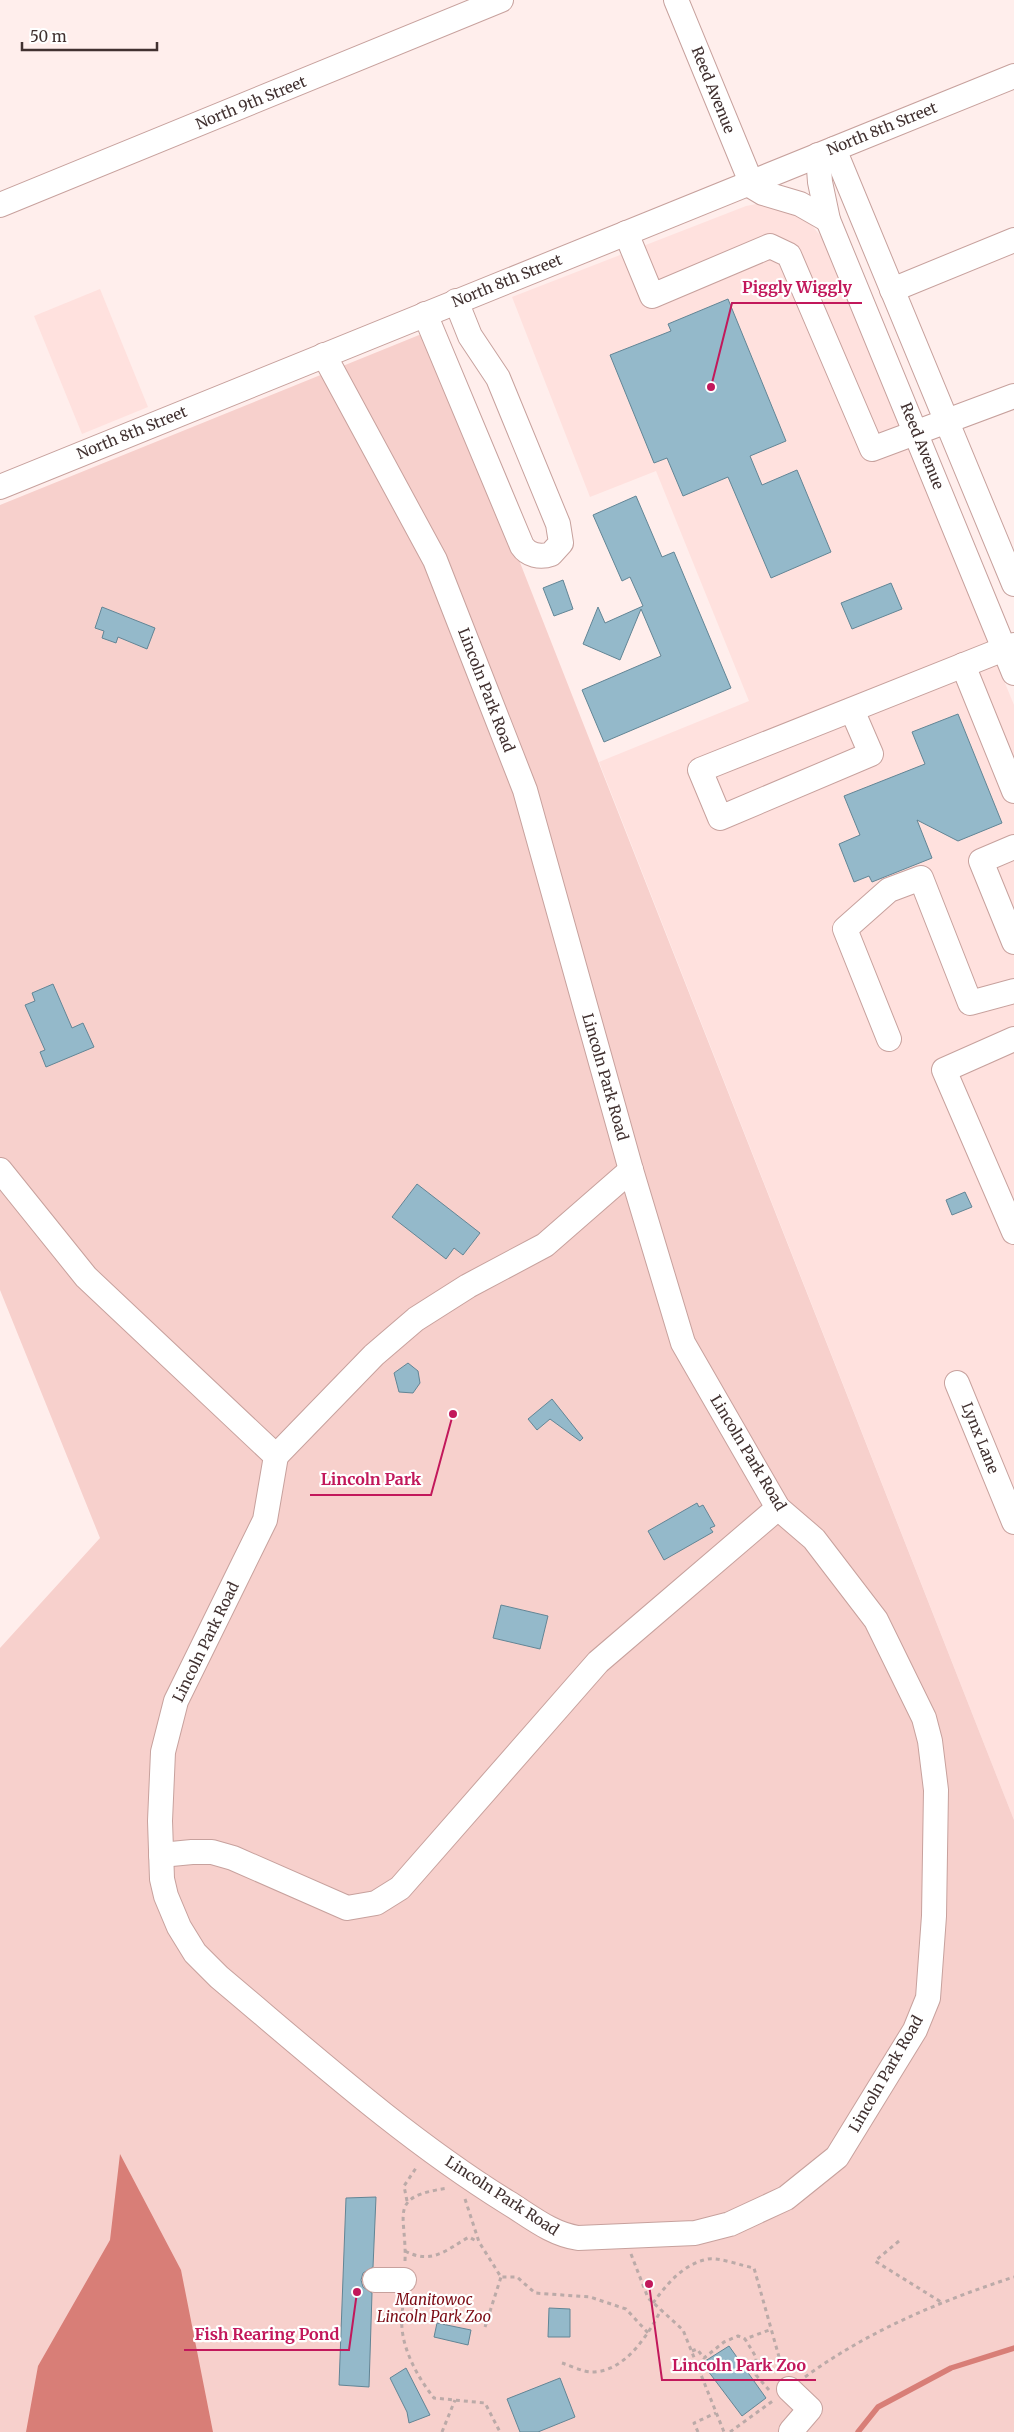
<svg xmlns="http://www.w3.org/2000/svg" width="1014" height="2432" font-family="Merriweather,serif">
<style>
.built{fill:#ffe1de}
.green{fill:#f7d0cc}
.water{fill:#d87e77}
.lines{fill:none;stroke-linecap:round;stroke-linejoin:round}
.stream{stroke:#d87e77;stroke-width:5.5}
.building{fill:#94b9ca;stroke:#628595}
.minor-casing{stroke:#c7a19d;stroke-width:26}
.path{stroke:#bbaaa8;stroke-width:3;stroke-dasharray:4 4;stroke-linecap:butt}
.minor{stroke:#fff;stroke-width:24}
.labels{text-anchor:middle;stroke-width:4.5;stroke-linejoin:round;paint-order:stroke}
.street-label{font-size:15px;fill:#413130;stroke:#fff}
.park-label{font-size:15px;font-style:italic;fill:#7c0c15;stroke:#fff}
.leader{fill:none;stroke:#c2185b;stroke-width:2}
.callout-dot{fill:#c2185b;stroke:#fff;stroke-width:2}
.callout-label{font-size:16px;text-anchor:middle;font-weight:bold;fill:#c2185b;stroke:#fff;stroke-width:4.5;stroke-linejoin:round;paint-order:stroke}
</style>
<rect width="100%" height="100%" fill="#ffeeec"/>
<g class="built">
<polygon points="762,203 805,217 823,239 1014,705 1014,1820 599,762 749,701 656,471 590,497 512,297 746,206"/>
<polygon points="100,289 148,407 82,434 34,316"/>
</g>
<polygon class="green" points="429,331 1014,1820 1014,2432 0,2432 0,1648 100,1538 0,1290 0,505"/>
<polygon class="water" points="120,2154 181,2270 213,2432 26,2432 38,2366 110,2240"/>
<g class="lines">
<polyline class="stream" points="858,2432 878,2407 951,2368 1014,2348"/>
</g>
<g class="building">
<polygon points="728,299 786,441 750,456 762,485 797,470 831,552 771,578 728,477 683,496 667,458 654,463 610,355 671,331 668,324"/>
<polygon points="636,496 662,557 674,552 731,688 604,742 582,690 661,656 641,609 620,660 583,644 598,607 605,623 643,606 630,577 622,581 593,515"/>
<polygon points="563,580 573,609 554,616 543,588"/>
<polygon points="891,583 902,609 852,629 841,603"/>
<polygon points="102,607 155,628 147,649 118,637 116,643 102,638 104,631 95,628"/>
<polygon points="958,714 1002,823 958,841 917,820 932,858 872,882 869,876 854,882 839,844 860,835 844,796 925,764 912,732"/>
<polygon points="53,984 72,1028 83,1023 94,1047 46,1067 40,1052 45,1050 25,1005 35,1001 32,993"/>
<polygon points="417,1184 480,1233 463,1255 454,1248 446,1259 392,1217"/>
<polygon points="965,1192 972,1207 952,1215 946,1200"/>
<polygon points="408,1363 418,1371 420,1383 413,1393 399,1392 394,1373"/>
<polygon points="552,1399 583,1438 580,1441 550,1419 537,1430 528,1419"/>
<polygon points="697,1503 699,1507 703,1505 715,1526 710,1528 713,1532 664,1560 648,1531"/>
<polygon points="501,1605 548,1616 540,1649 493,1638"/>
<polygon points="376,2197 373,2267 363,2273 361,2280 363,2287 372,2293 369,2387 339,2385 346,2198"/>
<polygon points="549,2308 570,2309 570,2337 548,2337"/>
<polygon points="437,2323 471,2330 468,2345 434,2337"/>
<polygon points="729,2346 766,2398 742,2416 702,2363"/>
<polygon points="406,2368 430,2415 409,2423 407,2412 390,2378"/>
<polygon points="560,2378 575,2417 538,2432 520,2432 507,2399"/>
</g>
<g class="lines">
<g class="minor-casing">
<g id="minor">
<polyline points="676,0 753,187 763,193 800,204 828,220"/>
<polyline points="834,149 1014,584"/>
<polyline points="818,155 820,182 828,220 1014,673"/>
<polyline points="0,205 501,0"/>
<polyline points="626,233 652,296 770,246 789,255 872,449 1014,396"/>
<polyline points="892,290 1014,240"/>
<path d="M425,314L522,546C528,555 540,558 551,554L561,543L558,524L498,378L470,336L456,301"/>
<polyline points="0,487 1014,76"/>
<polyline points="963,665 1014,791"/>
<polyline points="852,710 871,754 720,818 700,770 1014,645"/>
<polyline points="1014,847 981,861 1014,942"/>
<polyline points="889,1039 845,929 889,890 921,878 970,1003 1014,991"/>
<polyline points="1014,1039 944,1070 1014,1232"/>
<path d="M0,1170L86,1277L276,1456L265,1520L176,1701L163,1752L160,1821L162,1879L166,1896L179,1927L195,1953L219,1977C312,2055 404,2138 507,2202C530,2216 551,2234 578,2238L695,2233L730,2224L786,2198L837,2157L915,2030L928,1998L934,1916L936,1790L930,1741L924,1718L876,1620L814,1539L778,1508L683,1343L631,1170L525,790L435,560L324,355"/>
<polyline points="957,1383 1014,1522"/>
<polyline points="276,1456 374,1355 416,1319 468,1286 545,1245 631,1170"/>
<polyline points="161,1855 192,1852 212,1852 233,1858 347,1908 376,1903 400,1888 598,1662 778,1508"/>
<polyline points="375,2280 404,2280"/>
<polyline points="789,2389 810,2409 791,2431"/>
</g>
</g>
<g class="path">
<polyline points="465,2199 479,2242 501,2277 517,2277 535,2293 590,2297 626,2309 649,2334"/>
<polyline points="407,2201 404,2186 416,2168 418,2167"/>
<polyline points="899,2241 875,2261 941,2302"/>
<path d="M405,2251C432,2265 446,2250 469,2237L478,2242"/>
<polyline points="631,2254 648,2298 683,2330 724,2432"/>
<path d="M405,2261C407,2213 386,2197 448,2188"/>
<path d="M403,2300C403,2309 401,2319 402,2328C404,2353 419,2379 434,2398L485,2403L500,2432"/>
<path d="M653,2303C667,2284 683,2264 708,2259C718,2257 743,2266 754,2268L781,2364L790,2368"/>
<polyline points="485,2327 501,2277"/>
<polyline points="692,2351 697,2349 704,2358 724,2342 738,2336 745,2339"/>
<path d="M562,2363C571,2366 583,2372 592,2372C625,2372 648,2335 661,2310"/>
<path d="M805,2377C868,2331 940,2301 1014,2277"/>
<polyline points="769,2390 756,2375 756,2357 745,2339 772,2329"/>
<polyline points="442,2432 455,2400"/>
<polyline points="698,2432 694,2423 716,2413"/>
<polyline points="730,2432 774,2400"/>
</g>
<use href="#minor" class="minor"/>
</g>
<g class="labels">
<g class="street-label">
<text transform="translate(713 90) rotate(68)" y="5">Reed Avenue</text>
<text transform="translate(251 103) rotate(-22)" y="5">North 9th Street</text>
<text transform="translate(882 129) rotate(-22)" y="5">North 8th Street</text>
<text transform="translate(507 281) rotate(-22)" y="5">North 8th Street</text>
<text transform="translate(132 433) rotate(-22)" y="5">North 8th Street</text>
<text transform="translate(922 446) rotate(68)" y="5">Reed Avenue</text>
<text transform="translate(486 690) rotate(69)" y="5">Lincoln Park Road</text>
<text transform="translate(605 1077) rotate(74)" y="5">Lincoln Park Road</text>
<text transform="translate(980 1438) rotate(68)" y="5">Lynx Lane</text>
<text transform="translate(748 1453) rotate(59)" y="5">Lincoln Park Road</text>
<text transform="translate(206 1642) rotate(-64)" y="5">Lincoln Park Road</text>
<text transform="translate(886 2074) rotate(-60)" y="5">Lincoln Park Road</text>
<text transform="translate(502 2196) rotate(33)" y="5">Lincoln Park Road</text>
</g>
<g class="park-label">
<text x="434" y="2305">Manitowoc<tspan x="434" dy="17">Lincoln Park Zoo</tspan></text>
</g>
</g>
<path class="leader" d="M711 387L732 303H862M453 1414L431 1495H310M357 2292L349 2350H184M649 2284L662 2380H816"/>
<g class="callout-dot">
<circle cx="711" cy="387" r="5"/>
<circle cx="453" cy="1414" r="5"/>
<circle cx="357" cy="2292" r="5"/>
<circle cx="649" cy="2284" r="5"/>
</g>
<g class="callout-label">
<text x="797" y="293">Piggly Wiggly</text>
<text x="371" y="1485">Lincoln Park</text>
<text x="267" y="2340">Fish Rearing Pond</text>
<text x="739" y="2371">Lincoln Park Zoo</text>
</g>
<path d="M22 42v8h135v-8" fill="none" stroke="#413130" stroke-width="2.5"/>
<text x="30" y="42" font-size="15" fill="#413130" stroke="#ffffff" stroke-width="4" paint-order="stroke">50 m</text>
</svg>
